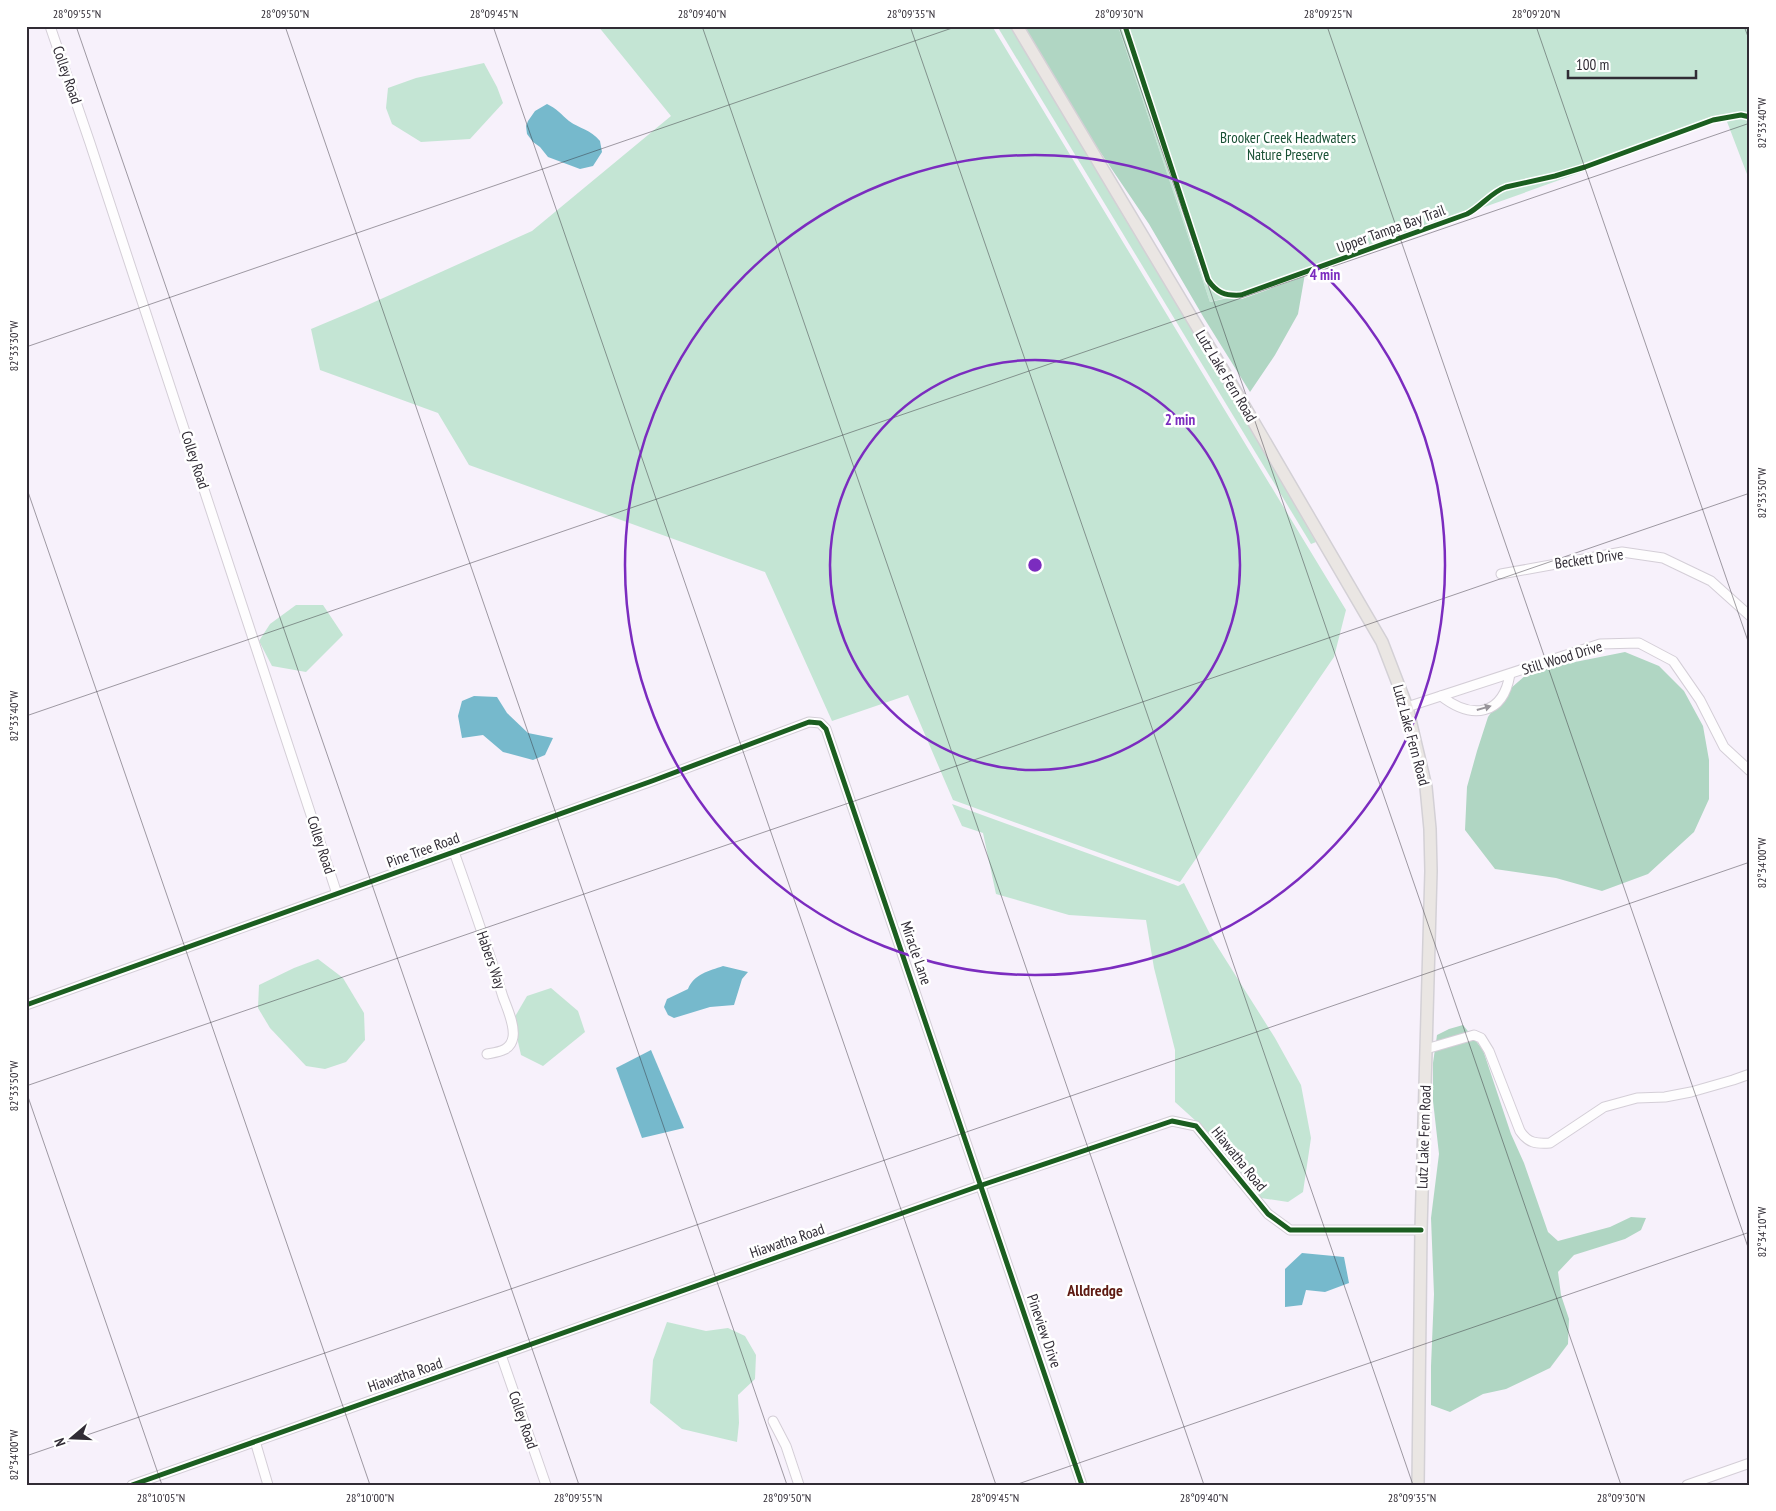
<svg xmlns="http://www.w3.org/2000/svg" width="1776" height="1511" font-family="'PT Sans Narrow',sans-serif">
<style>
.green{fill:#c4e5d4}
.forest{fill:#b0d6c3}
.water{fill:#76b9cc}
.lines{fill:none;stroke-linecap:round;stroke-linejoin:round}
.minor-casing{stroke:#d4ced7;stroke-width:11}
.major-casing{stroke:#d3d0d5;stroke-width:14}
.minor{stroke:#fefdfe;stroke-width:9}
.major{stroke:#eae6e3;stroke-width:11}
.cycleway-casing{stroke:#fff;stroke-width:8}
.cycleway{stroke:#1b5e20;stroke-width:5}
.oneway{fill:#98949a}
.ticks{fill:none;stroke:#312c35;stroke-width:1;stroke-opacity:0.45}
.ring{fill:none;stroke:#7b2cbf;stroke-width:2.5}
.labels{text-anchor:middle;stroke-width:5;stroke-linejoin:round;paint-order:stroke}
.street-label{font-size:15px;fill:#312c35;stroke:#fff}
.park-label{font-size:15px;fill:#185034;stroke:#fff}
.neighbourhood-label{font-size:16px;font-weight:bold;fill:#5e1a11;stroke:#fff}
.centre{fill:#7b2cbf;stroke:#fff;stroke-width:2.5}
.ring-label{font-size:15px;text-anchor:middle;font-weight:bold;fill:#7b2cbf;stroke:#fff;stroke-width:5;stroke-linejoin:round;paint-order:stroke}
.neatline{fill:none;stroke:#312c35;stroke-width:2}
.ticks-label{font-size:12px;text-anchor:middle;fill:#312c35}
</style>
<rect width="100%" height="100%" fill="#f7f1fb"/>
<g class="green">
<polygon points="598,26 992,26 1346,610 1334,657 1180,882 953,800 908,695 832,721 765,572 469,465 438,413 320,370 311,329 361,308 532,231 671,116"/>
<polygon points="997,26 1012,26 1228,387 1316,542 1311,544"/>
<path d="M1118,26H1750V182L1726,119C1599,166 1471,213 1342,256C1298,271 1256,291 1210,302Z"/>
<polygon points="484,63 497,87 503,103 470,139 421,142 392,124 386,108 388,88 416,78"/>
<polygon points="296,605 323,605 343,635 306,672 272,666 259,641 270,624"/>
<polygon points="952,804 1178,886 1184,883 1212,938 1275,1038 1301,1085 1311,1138 1303,1192 1288,1202 1261,1198 1208,1132 1175,1102 1175,1050 1154,968 1146,920 1069,915 996,894 983,833 962,826"/>
<polygon points="318,959 343,978 364,1013 365,1040 346,1062 325,1069 306,1066 270,1028 258,1008 259,985 294,968"/>
<polygon points="551,988 578,1011 585,1032 543,1066 521,1055 513,1020 527,996"/>
<polygon points="667,1322 706,1331 728,1328 745,1336 756,1355 755,1379 738,1395 739,1423 737,1442 682,1429 650,1403 653,1360"/>
</g>
<g class="forest">
<polygon points="1022,26 1118,26 1210,302 1241,295 1306,268 1298,314 1275,355 1250,392 1204,318 1149,224 1088,134"/>
<polygon points="1625,652 1659,666 1684,691 1703,726 1709,760 1709,799 1694,832 1648,874 1602,891 1556,878 1495,869 1465,830 1467,787 1477,751 1488,717 1503,695 1527,674 1575,662"/>
<polygon points="1463,1025 1483,1050 1511,1134 1524,1163 1548,1232 1558,1241 1610,1227 1631,1217 1646,1218 1641,1230 1625,1239 1574,1255 1558,1272 1561,1295 1569,1319 1568,1344 1550,1368 1506,1389 1483,1394 1450,1412 1431,1405 1431,1366 1434,1294 1431,1218 1439,1154 1433,1101 1433,1063 1437,1035 1449,1029"/>
</g>
<g class="water">
<path d="M547,104C556,108 562,115 569,121C580,129 590,129 600,141L602,152L593,166L580,169L548,157L540,147L533,142L527,134L526,126L528,121L535,111Z"/>
<polygon points="474,696 497,697 507,713 528,733 553,738 545,755 533,760 503,752 483,735 462,738 458,716 462,701"/>
<path d="M723,966L748,972L742,979L734,1005L710,1007L674,1018L668,1015L664,1007L667,999L688,989C694,974 709,971 723,966Z"/>
<polygon points="651,1050 684,1128 642,1138 616,1068"/>
<polygon points="1302,1253 1344,1257 1349,1283 1325,1292 1306,1290 1302,1305 1285,1307 1285,1269"/>
</g>
<g class="lines">
<g class="minor-casing">
<g id="minor">
<polyline points="50,26 90,143 337,894"/>
<polyline points="1501,574 1622,552 1663,558 1711,581 1750,616"/>
<path d="M1441,696C1472,720 1503,716 1510,674"/>
<polyline points="1407,707 1600,644 1639,643 1673,661 1700,700 1724,747 1750,771"/>
<path d="M454,852C471,900 488,948 503,997C507,1008 515,1025 513,1037C511,1051 498,1052 487,1054"/>
<polyline points="26,1005 652,781 809,722 820,723 826,729 846,788 1082,1485"/>
<path d="M1426,1049L1474,1035L1481,1038L1489,1051L1520,1131C1528,1143 1536,1144 1550,1143L1604,1107L1637,1098L1665,1097L1691,1092L1733,1080L1750,1074"/>
<polyline points="501,1355 546,1485"/>
<polyline points="773,1421 786,1446 799,1485"/>
<polyline points="255,1441 268,1485"/>
<polyline points="132,1485 982,1185 1172,1121 1196,1126 1268,1214 1290,1230 1421,1230"/>
<polyline points="1687,1485 1750,1463"/>
</g>
</g>
<g class="major-casing">
<polyline id="major" points="1017,26 1232,385 1382,642 1407,707 1426,787 1430,829 1431,871 1421,1230 1418,1485"/>
</g>
<use href="#minor" class="minor"/>
<use href="#major" class="major"/>
<g class="cycleway-casing">
<g id="cycleway">
<path d="M1125,26L1208,280C1217,293 1225,296 1241,295L1467,214C1481,207 1491,192 1506,187L1555,176L1585,167L1713,120L1741,115L1750,117"/>
<polyline points="26,1005 652,781 809,722 820,723 826,729 846,788 1082,1485"/>
<polyline points="132,1485 982,1185 1172,1121 1196,1126 1268,1214 1290,1230 1421,1230"/>
</g>
</g>
<use href="#cycleway" class="cycleway"/>
</g>
<defs><path id="oneway-solid" d="M-6-.8H1V-3.2L6.5 0L1 3.2V.8H-6Z" transform="scale(1.25)"/></defs>
<use class="oneway" href="#oneway-solid" transform="translate(1484 708) rotate(-16)"/>
<path class="ticks" d="M76,26L579,1485M285,26L787,1485M493,26L996,1485M702,26L1204,1485M910,26L1413,1485M1119,26L1621,1485M1327,26L1750,1253M1536,26L1750,647M1744,26L1750,42M26,347L958,26M26,486L370,1485M26,716L1750,123M26,1086L1750,493M26,1091L162,1485M26,1456L1750,862M1015,1485L1750,1232"/>
<g class="ring">
<circle cx="1035" cy="565" r="205"/>
<circle cx="1035" cy="565" r="410"/>
</g>
<g class="labels">
<g class="street-label">
<text transform="translate(67 75) rotate(71)" y="5">Colley Road</text>
<text transform="translate(1391 229) rotate(-20)" y="5">Upper Tampa Bay Trail</text>
<text transform="translate(1226 376) rotate(59)" y="5">Lutz Lake Fern Road</text>
<text transform="translate(195 460) rotate(72)" y="5">Colley Road</text>
<text transform="translate(1589 559) rotate(-8)" y="5">Beckett Drive</text>
<text transform="translate(1562 658) rotate(-17)" y="5">Still Wood Drive</text>
<text transform="translate(1411 735) rotate(75)" y="5">Lutz Lake Fern Road</text>
<text transform="translate(321 845) rotate(72)" y="5">Colley Road</text>
<text transform="translate(423 850) rotate(-20)" y="5">Pine Tree Road</text>
<text transform="translate(916 953) rotate(71)" y="5">Miracle Lane</text>
<text transform="translate(491 960) rotate(71)" y="5">Habers Way</text>
<text transform="translate(1424 1137) rotate(-88)" y="5">Lutz Lake Fern Road</text>
<text transform="translate(1239 1159) rotate(51)" y="5">Hiawatha Road</text>
<text transform="translate(787 1241) rotate(-19)" y="5">Hiawatha Road</text>
<text transform="translate(1044 1331) rotate(71)" y="5">Pineview Drive</text>
<text transform="translate(405 1375) rotate(-19)" y="5">Hiawatha Road</text>
<text transform="translate(523 1420) rotate(71)" y="5">Colley Road</text>
</g>
<g class="park-label">
<text x="1288" y="143">Brooker Creek Headwaters<tspan x="1288" dy="17">Nature Preserve</tspan></text>
</g>
<g class="neighbourhood-label">
<text x="1095" y="1296">Alldredge</text>
</g>
</g>
<circle cx="1035" cy="565" r="8" class="centre"/>
<g class="ring-label">
<text x="1325" y="280">4 min</text>
<text x="1180" y="425">2 min</text>
</g>
<rect width="1776" height="1511" fill="none" stroke="#ffffff" stroke-width="55"/>
<g transform="translate(72 1438) rotate(251)" stroke="#ffffff" stroke-width="4" paint-order="stroke">
<path d="M0-4L9 19L0 12L-9 19Z" fill="#312c35"/>
<text y="-8" font-size="14" font-weight="bold" text-anchor="middle" fill="#312c35">N</text>
</g>
<path d="M1568 70v8h128v-8" fill="none" stroke="#312c35" stroke-width="2.5"/>
<text x="1576" y="70" font-size="15" fill="#312c35" stroke="#ffffff" stroke-width="4" paint-order="stroke">100 m</text>
<rect x="28" y="28" width="1720" height="1456" class="neatline"/>
<g class="ticks-label">
<text x="77" y="18">28°09'55"N</text>
<text x="285" y="18">28°09'50"N</text>
<text x="494" y="18">28°09'45"N</text>
<text x="702" y="18">28°09'40"N</text>
<text x="911" y="18">28°09'35"N</text>
<text x="1119" y="18">28°09'30"N</text>
<text x="1328" y="18">28°09'25"N</text>
<text x="1536" y="18">28°09'20"N</text>
<text transform="translate(1762 123) rotate(-90)" y="4">82°33'40"W</text>
<text transform="translate(14 346) rotate(-90)" y="4">82°33'30"W</text>
<text transform="translate(1762 493) rotate(-90)" y="4">82°33'50"W</text>
<text transform="translate(14 716) rotate(-90)" y="4">82°33'40"W</text>
<text transform="translate(1762 863) rotate(-90)" y="4">82°34'00"W</text>
<text transform="translate(14 1086) rotate(-90)" y="4">82°33'50"W</text>
<text transform="translate(1762 1232) rotate(-90)" y="4">82°34'10"W</text>
<text transform="translate(14 1455) rotate(-90)" y="4">82°34'00"W</text>
<text x="161" y="1502">28°10'05"N</text>
<text x="370" y="1502">28°10'00"N</text>
<text x="578" y="1502">28°09'55"N</text>
<text x="787" y="1502">28°09'50"N</text>
<text x="995" y="1502">28°09'45"N</text>
<text x="1204" y="1502">28°09'40"N</text>
<text x="1412" y="1502">28°09'35"N</text>
<text x="1621" y="1502">28°09'30"N</text>
</g>
</svg>
